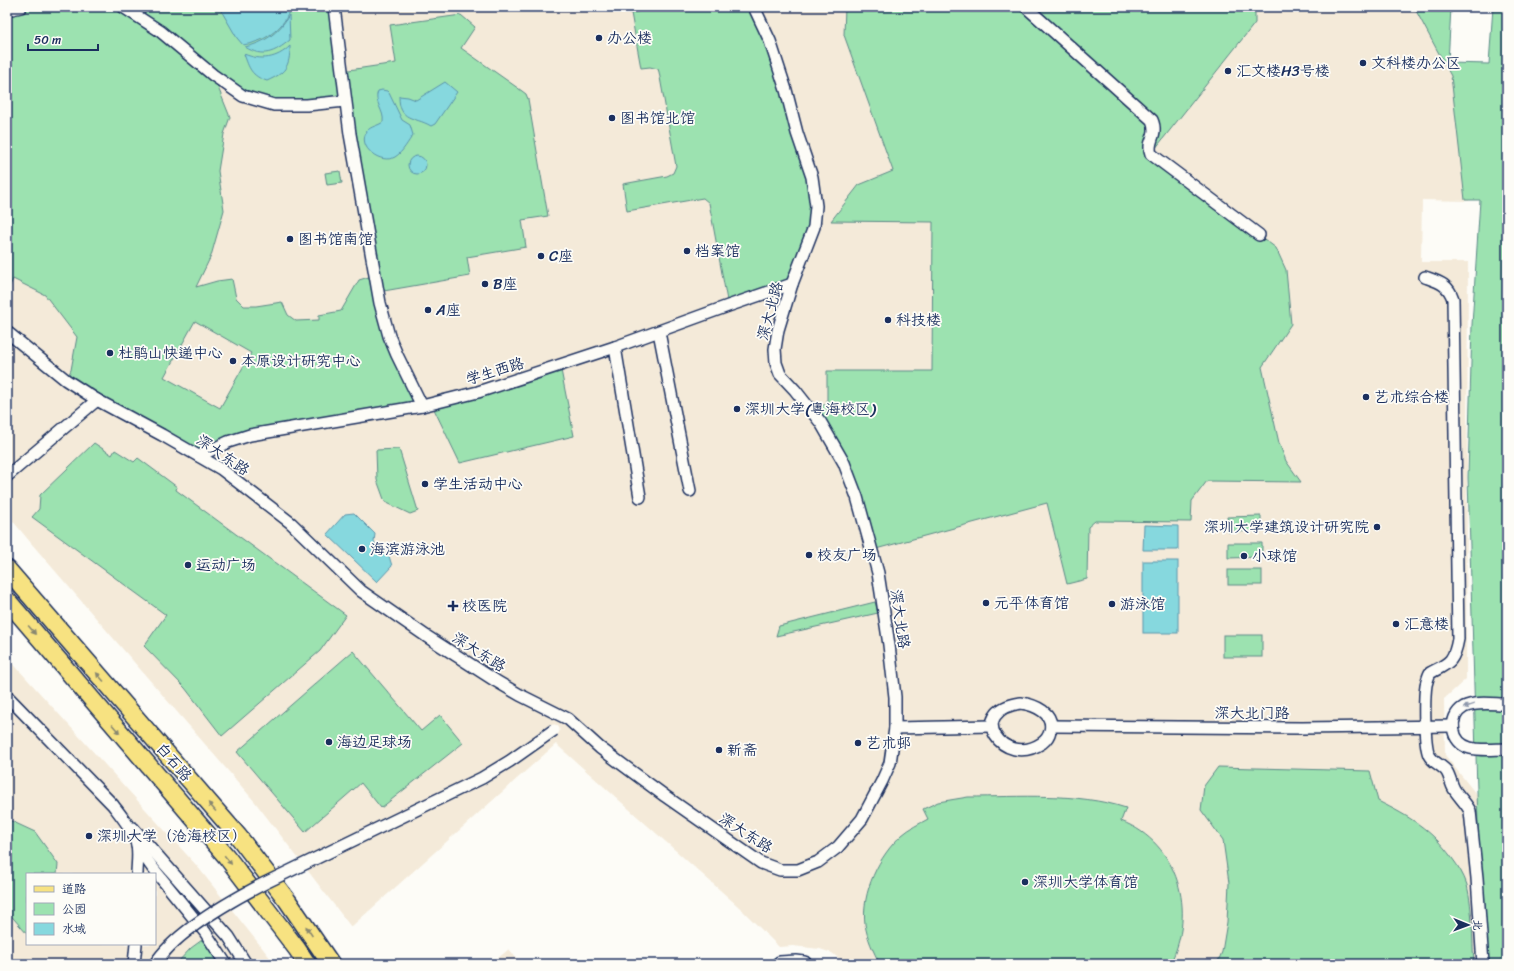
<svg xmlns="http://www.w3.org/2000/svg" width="1514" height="971" font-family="Sriracha,'LXGW WenKai TC',sans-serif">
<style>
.built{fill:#f4ead9;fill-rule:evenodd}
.green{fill:#9ce2b0;stroke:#5c8887;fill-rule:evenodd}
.water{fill:#86d8de;stroke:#5b94ab}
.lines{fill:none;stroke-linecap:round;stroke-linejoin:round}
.street-casing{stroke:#1b2f5e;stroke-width:14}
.secondary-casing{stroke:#1b2f5e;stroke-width:18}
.primary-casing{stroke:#1b2f5e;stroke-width:20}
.street{stroke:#fdfcf7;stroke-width:11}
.secondary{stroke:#fdfcf7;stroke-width:15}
.primary{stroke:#f7e281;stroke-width:17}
.street-bridge-casing{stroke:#1b2f5e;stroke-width:14;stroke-linecap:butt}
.street-bridge{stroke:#fdfcf7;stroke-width:11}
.oneway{fill:#898870}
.oneway2{fill:#8c96aa}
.poi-dot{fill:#1b2f5e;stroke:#fdfcf7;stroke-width:1.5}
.labels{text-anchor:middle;stroke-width:3.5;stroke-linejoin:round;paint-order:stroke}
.poi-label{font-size:15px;fill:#1b2f5e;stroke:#fdfcf7;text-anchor:start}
.street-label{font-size:15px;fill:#1b2f5e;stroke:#fdfcf7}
</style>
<rect width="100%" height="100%" fill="#fdfcf7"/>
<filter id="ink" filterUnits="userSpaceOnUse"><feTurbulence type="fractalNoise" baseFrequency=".025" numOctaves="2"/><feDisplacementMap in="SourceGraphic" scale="8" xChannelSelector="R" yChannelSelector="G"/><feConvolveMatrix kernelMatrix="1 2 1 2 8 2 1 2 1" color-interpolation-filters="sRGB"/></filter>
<g filter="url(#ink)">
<g class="built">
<polygon points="7,7 1416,7 1448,67 1470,125 1469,201 1422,200 1421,262 1468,262 1466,679 1444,699 1445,755 1480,799 1489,964 846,964 832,953 820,949 793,946 779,947 739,907 556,744 351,927 255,802 31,543 7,514"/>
<path d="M7,657L197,866L275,964H7ZM27,874H155V944H27Z"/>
<polygon points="509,949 521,964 491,964"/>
</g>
<g class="green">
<path d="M21,7H334L342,71L396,63L390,25L461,15L475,27L461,48L522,91L526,94L528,99L548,216L522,220L526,247L467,257L470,276L378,292L380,303L422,406L280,428L199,456L66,380L71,370L77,337L45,295L13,279L7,292V10ZM213,75L274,105L345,101L375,275L359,280L341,311L319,315V320L296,321L288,315L282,302L256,306H244L236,298L232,279L217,281L196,287L211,256L224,210L218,171L224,134L230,117ZM195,321L251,353L220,408L164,377Z"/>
<polygon points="664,7 755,7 770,41 816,206 792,284 728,306 709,203 703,198 627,211 623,184 667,176 673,173 676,166 659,72 658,69 650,67 641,68 631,13"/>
<polygon points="845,7 1255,7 1255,23 1151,154 1276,248 1286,270 1291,324 1262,367 1279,443 1286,461 1301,482 1207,481 1192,501 1191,522 1095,521 1088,527 1087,579 1067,584 1047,503 872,550 857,497 806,405 827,405 827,371 932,371 933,222 831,221 859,185 893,171 844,35"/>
<polygon points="1414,7 1451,7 1448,63 1489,64 1493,7 1507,7 1507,964 1482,964 1468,477 1472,325 1480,200 1465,200 1451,76"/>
<polygon points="340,171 342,183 327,185 325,173"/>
<polygon points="561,370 574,436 460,463 433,407"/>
<polygon points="94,443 112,455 115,450 134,462 138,458 177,487 176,490 346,615 320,651 222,736 185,688 144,646 166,615 32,517 39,509 40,495"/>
<polygon points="399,449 418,511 410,514 385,502 377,480 376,450"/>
<polygon points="1261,516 1261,531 1228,532 1227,517"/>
<polygon points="1228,543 1262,543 1262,557 1228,558"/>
<rect x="1228" y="570" width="34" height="15"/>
<polygon points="875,602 878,613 776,636 779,626"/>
<rect x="1223" y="635" width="39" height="22"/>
<polygon points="353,651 421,731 440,715 463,743 381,808 361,783 305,832 237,752"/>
<path d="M1218,767L1370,771L1378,801C1410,817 1431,829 1452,858C1458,866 1464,875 1467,885C1473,910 1472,938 1474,964H1217L1222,952L1227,922L1229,883L1223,840L1201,810L1204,786Z"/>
<path d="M968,797C1019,797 1077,792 1126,808L1121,821C1179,843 1197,912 1170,964H880C873,951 867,938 865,924C861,893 879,855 902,835C910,828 919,824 928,819L923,809L938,802Z"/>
<polygon points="7,819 35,832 58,864 57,874 27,874 27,934 7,911"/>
<polygon points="202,940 219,964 176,964 191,948"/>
</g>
<g class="water">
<path d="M219,7H289C290,22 268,39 255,42C251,44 247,44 243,45L237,38Z"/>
<path d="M289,15L290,40C274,53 263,58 245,47C264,43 279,33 289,15Z"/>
<path d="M290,46C290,67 285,73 267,81C251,76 249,68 244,54C261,61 277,59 290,46Z"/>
<path d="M445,82L457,92L435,124L431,126C414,116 399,122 399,96L408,97L416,100Z"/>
<path d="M382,90L387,91L389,93L402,120L410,125L413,135C408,142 403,152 395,157C381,165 356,147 367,131C371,126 378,126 383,122C385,111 373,102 378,91Z"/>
<circle cx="417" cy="165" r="9"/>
<polygon points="354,513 375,534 374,542 389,556 392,566 377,582 327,534 345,514"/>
<polygon points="1144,525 1178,526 1178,550 1143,550"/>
<rect x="1143" y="561" width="35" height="72"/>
</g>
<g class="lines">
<g class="street-casing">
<g id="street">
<polyline points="123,7 160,31 213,75 243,96 274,105 307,105 345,101"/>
<polyline points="334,7 350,134 380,303 389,336 397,355 422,406"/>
<path d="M1026,7L1152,120C1159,136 1146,141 1151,154L1259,235"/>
<polyline points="7,10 21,7"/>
<path d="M1425,277C1439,282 1448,284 1453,299L1458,639C1454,662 1449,663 1430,673C1428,677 1427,681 1426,685C1424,698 1424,744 1429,755C1433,763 1442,765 1447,772C1450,777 1451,784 1454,789C1459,797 1466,803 1470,811L1477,878L1483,964"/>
<polyline points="7,332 66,380 97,400 162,435 221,469 291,523 361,591 426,636 496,681 520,695 568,719 600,748 665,796 761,863 780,870 798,870 818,862 838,847 862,819 882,781 890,763 895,728 895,697 889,645 878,573 857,497 844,463 821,423 795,390 780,374 776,363 775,349 778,330 792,284 814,227 816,206 812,177 797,133 786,90 770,41 754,7"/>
<polyline points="659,332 690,491"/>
<polyline points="615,347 640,497"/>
<polyline points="199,456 228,442 250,435 422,406 478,392 615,347 728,306 792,284"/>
<polyline points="7,476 97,400"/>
<path d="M7,696L113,805C122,817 133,830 137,845C139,854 137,865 137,874"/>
<path d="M1021,703C1035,705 1055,713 1050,731C1049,736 1046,740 1042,743C1003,769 964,711 1021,703Z"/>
<path d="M1507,704C1494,704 1475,701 1464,707C1447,717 1451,743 1470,748C1481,751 1495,749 1507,749"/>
<polyline points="1051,726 1302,728 1453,726"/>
<polyline points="895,728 991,726"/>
<polyline points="133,828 229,937 246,964"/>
<polyline points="137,846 152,867 205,932 226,964"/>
<polyline points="134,964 136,944"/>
</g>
</g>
<g class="secondary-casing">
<polyline id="secondary" points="780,964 796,963 804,964"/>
</g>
<g class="primary-casing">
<g id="primary">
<polyline points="7,569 238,836 287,900 331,964"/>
<polyline points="7,600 226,856 297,949 307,964"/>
</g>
</g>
<use href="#street" class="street"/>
<use href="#secondary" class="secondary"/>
<use href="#primary" class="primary"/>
<g class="street-bridge-casing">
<path id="street-bridge" d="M155,964C175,932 232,900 265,883L482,778L510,761L554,730"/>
</g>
<use href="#street-bridge" class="street-bridge"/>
</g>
<defs><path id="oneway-solid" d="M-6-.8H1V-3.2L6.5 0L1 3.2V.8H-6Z"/></defs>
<g class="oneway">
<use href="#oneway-solid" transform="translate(32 630) rotate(50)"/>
<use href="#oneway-solid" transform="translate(100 677) rotate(-131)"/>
<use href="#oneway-solid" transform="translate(116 729) rotate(49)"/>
<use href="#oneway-solid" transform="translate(212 807) rotate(-131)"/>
<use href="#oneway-solid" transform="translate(228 860) rotate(51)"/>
<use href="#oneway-solid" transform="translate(309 931) rotate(-124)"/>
</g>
<use class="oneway2" href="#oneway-solid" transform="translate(1469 706) rotate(161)"/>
</g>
<g class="poi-dot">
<circle cx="599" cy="38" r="4"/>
<circle cx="1363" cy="63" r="4"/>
<circle cx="1228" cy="71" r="4"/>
<circle cx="612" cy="118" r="4"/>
<circle cx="290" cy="239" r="4"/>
<circle cx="687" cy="251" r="4"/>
<circle cx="541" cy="256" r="4"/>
<circle cx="485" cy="284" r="4"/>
<circle cx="428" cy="310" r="4"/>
<circle cx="888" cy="320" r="4"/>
<circle cx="110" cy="353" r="4"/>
<circle cx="233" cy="361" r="4"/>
<circle cx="1366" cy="397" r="4"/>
<circle cx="737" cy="409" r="4"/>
<circle cx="425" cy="484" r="4"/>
<circle cx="1377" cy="527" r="4"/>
<circle cx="362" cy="549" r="4"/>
<circle cx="809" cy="555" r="4"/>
<circle cx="1244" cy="556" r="4"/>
<circle cx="188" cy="565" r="4"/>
<circle cx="986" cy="603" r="4"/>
<circle cx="1112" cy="604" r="4"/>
<path d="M451 600h4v4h4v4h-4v4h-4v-4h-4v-4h4z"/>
<circle cx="1396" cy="624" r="4"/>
<circle cx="329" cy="742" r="4"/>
<circle cx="858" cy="743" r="4"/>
<circle cx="719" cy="750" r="4"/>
<circle cx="89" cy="836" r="4"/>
<circle cx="1025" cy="882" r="4"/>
</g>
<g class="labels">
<g class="poi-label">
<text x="607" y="43">办公楼</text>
<text x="1371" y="68">文科楼办公区</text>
<text x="1236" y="76">汇文楼H3号楼</text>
<text x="620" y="123">图书馆北馆</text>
<text x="298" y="244">图书馆南馆</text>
<text x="695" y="256">档案馆</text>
<text x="549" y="261">C座</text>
<text x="493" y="289">B座</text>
<text x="436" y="315">A座</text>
<text x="896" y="325">科技楼</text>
<text x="118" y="358">杜鹃山快递中心</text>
<text x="241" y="366">本原设计研究中心</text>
<text x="1374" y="402">艺术综合楼</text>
<text x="745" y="414">深圳大学(粤海校区)</text>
<text x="433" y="489">学生活动中心</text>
<text x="1369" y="532" text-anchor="end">深圳大学建筑设计研究院</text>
<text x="370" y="554">海滨游泳池</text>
<text x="817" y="560">校友广场</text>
<text x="1252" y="561">小球馆</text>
<text x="196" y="570">运动广场</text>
<text x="994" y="608">元平体育馆</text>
<text x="1120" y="609">游泳馆</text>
<text x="462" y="611">校医院</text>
<text x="1404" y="629">汇意楼</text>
<text x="337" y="747">海边足球场</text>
<text x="866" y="748">艺术邨</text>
<text x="727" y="755">新斋</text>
<text x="97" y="841">深圳大学（沧海校区）</text>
<text x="1033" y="887">深圳大学体育馆</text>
</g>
<g class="street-label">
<text transform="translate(770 311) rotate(-75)" y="5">深大北路</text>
<text transform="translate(495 371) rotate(-17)" y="5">学生西路</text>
<text transform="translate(223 455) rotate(34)" y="5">深大东路</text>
<text transform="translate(900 619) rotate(82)" y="5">深大北路</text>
<text transform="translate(479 652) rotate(32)" y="5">深大东路</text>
<text x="1252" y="718">深大北门路</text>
<text transform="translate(174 762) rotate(49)" y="5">白石路</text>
<text transform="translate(746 833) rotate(33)" y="5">深大东路</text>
</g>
</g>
<rect width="1514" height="971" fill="none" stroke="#fdfcf7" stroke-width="24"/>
<rect x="12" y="12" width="1490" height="947" fill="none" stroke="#1b2f5e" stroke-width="1.5" filter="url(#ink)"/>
<rect x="26" y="873" width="130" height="72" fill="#fdfcf7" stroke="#a3aaba"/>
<rect x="34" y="886" width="20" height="6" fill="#f7e281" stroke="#a3aaba"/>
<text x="62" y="893" font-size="12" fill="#1b2f5e">道路</text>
<rect x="34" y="903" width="20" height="12" fill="#9ce2b0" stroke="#a3aaba"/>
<text x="62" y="913" font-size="12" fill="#1b2f5e">公园</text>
<rect x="34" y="923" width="20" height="12" fill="#86d8de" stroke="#a3aaba"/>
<text x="62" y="933" font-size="12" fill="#1b2f5e">水域</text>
<g transform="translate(1468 925) rotate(91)" stroke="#fdfcf7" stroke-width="3" paint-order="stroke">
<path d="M0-3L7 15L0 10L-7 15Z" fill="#1b2f5e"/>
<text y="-6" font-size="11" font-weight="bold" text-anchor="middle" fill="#1b2f5e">北</text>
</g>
<path d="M28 44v6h70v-6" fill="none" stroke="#1b2f5e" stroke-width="2"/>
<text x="34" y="44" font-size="12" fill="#1b2f5e" stroke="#fdfcf7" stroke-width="3" paint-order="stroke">50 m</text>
</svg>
